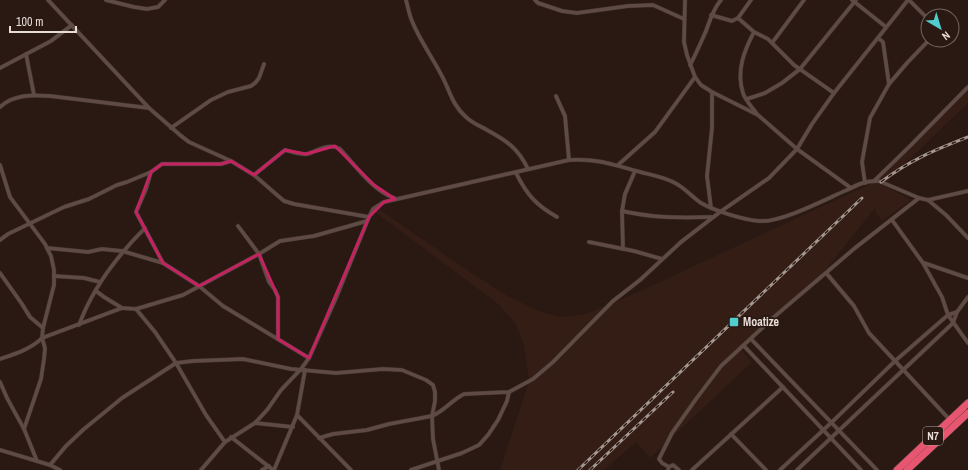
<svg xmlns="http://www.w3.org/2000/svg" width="968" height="470" font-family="'Archivo Narrow',sans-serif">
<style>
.built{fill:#341d14}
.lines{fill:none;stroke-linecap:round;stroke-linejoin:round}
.street-casing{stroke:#403430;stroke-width:4.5}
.highway-casing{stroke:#403430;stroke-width:8}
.street{stroke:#5f4b44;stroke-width:3.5}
.highway{stroke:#e65670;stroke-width:7}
.rail-casing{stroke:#a49690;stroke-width:3}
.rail{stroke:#291912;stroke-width:1.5;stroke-dasharray:4.5;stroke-linecap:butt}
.marked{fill:none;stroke:#c42261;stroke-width:3;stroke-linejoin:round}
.poi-dot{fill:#52cdcd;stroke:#291912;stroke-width:1.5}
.labels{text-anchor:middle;stroke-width:3.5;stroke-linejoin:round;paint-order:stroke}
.shield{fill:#291912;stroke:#afa29c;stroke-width:1}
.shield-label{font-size:11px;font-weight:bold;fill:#e8dcd7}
.poi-label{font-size:12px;font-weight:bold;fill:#e8dcd7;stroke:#291912;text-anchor:start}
</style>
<rect width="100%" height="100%" fill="#291912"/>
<polygon class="built" points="968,87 968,103 883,185 911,200 882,221 876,213 875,208 827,268 740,349 752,362 650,458 636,442 604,470 500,470 529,381 524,344 515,323 497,303 375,212 380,210 470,272 509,297 539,311 561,317 586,314 636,293 868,185"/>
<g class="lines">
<g class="street-casing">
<g id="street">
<polyline points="48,0 149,108 180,135 189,142 231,161 254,175 284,201 294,204 369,217"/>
<polyline points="106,0 134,7 147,9 158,7 165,0"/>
<path d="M406,0C408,7 409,14 412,21C420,41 433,58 443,78C450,92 453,106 466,117C472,123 480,126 487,130C507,141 518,148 528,169"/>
<polyline points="535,0 538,3 562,11 577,13 628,6 653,5 684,19"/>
<polyline points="685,0 684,42 687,55 695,77 701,85 712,92 758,115 797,149 851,188"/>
<polyline points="852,0 886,27"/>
<polyline points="909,0 928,19"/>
<polyline points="711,15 732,21 738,18 754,32 768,39 794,65 834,93"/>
<polyline points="738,18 751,0"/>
<path d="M754,32C744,51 736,71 743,93C745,100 752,107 757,114"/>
<polyline points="878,38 883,42 889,84"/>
<polyline points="772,43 804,0"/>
<polyline points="26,54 34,95"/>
<path d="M690,65C696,54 701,42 706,31C710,20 713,9 721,0"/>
<polyline points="0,68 51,41 72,25"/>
<polyline points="556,96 565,116 569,160"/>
<polyline points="747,99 765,93 782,83 800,69 856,0"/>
<path d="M0,107C14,94 32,95 50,96L149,108"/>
<polyline points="171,128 211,100 228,92 251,86 255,83 259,78 264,64"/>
<polyline points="0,165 10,197 45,244 51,256 54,270 54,285 43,328 42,338 45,348 44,359 41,379 24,429"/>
<polyline points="618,165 655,132 695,77"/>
<polyline points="151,172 146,189 136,212 163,263"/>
<path d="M516,173C527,195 536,205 557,217"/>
<path d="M254,175L285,150C292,152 299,155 307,154C318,151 329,142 340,149C355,165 373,191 394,198"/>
<polyline points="874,181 910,146 968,87"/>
<polyline points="865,183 862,162 870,118 889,84 907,63 929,40"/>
<polyline points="928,200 946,215 968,238"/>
<polyline points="711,208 707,176 712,128 712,92"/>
<path d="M622,211C653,218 680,218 712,217"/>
<polyline points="892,220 923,263 942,297 948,315 968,343"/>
<polyline points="238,226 259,254 269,282 275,290 278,297 278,339"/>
<polyline points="0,240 8,234 64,207 89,199 117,185 127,182 151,172 162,164 221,164 231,161"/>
<polyline points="589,242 634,251 662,259"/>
<polyline points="47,248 88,252 102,249 111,250 122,251 163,263 199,286 223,306 309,358"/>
<polyline points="623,249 622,211 625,194 635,171"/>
<polyline points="924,263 968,278"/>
<polyline points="0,273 22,304 30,317 43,328"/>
<polyline points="827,274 854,306 869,333 950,420"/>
<polyline points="54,276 84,278 100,282"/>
<polyline points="96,291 104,297 122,308 136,309 183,295 259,254 280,241 314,236 367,221"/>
<polyline points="136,309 155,332 176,363 206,415 225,442"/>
<path d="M79,325C93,287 117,256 145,228"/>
<polyline points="751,339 877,470"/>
<polyline points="744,346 861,470"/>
<path d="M0,359C15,354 31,349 42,338L122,308"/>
<polyline points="0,382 7,398 24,429 37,461"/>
<polyline points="297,415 351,470"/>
<polyline points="255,423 293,427"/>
<polyline points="731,434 766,470"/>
<polyline points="231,437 273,470"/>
<path d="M319,438L333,434L367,430L389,424L432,416C444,411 452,400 464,394L509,392L533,379L553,362L613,301L640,280L681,242L720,212L769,178L797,149L812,124L834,93L908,0"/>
<polyline points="0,450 50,465 60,470"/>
<polyline points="50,465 66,446 84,429 122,398 176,363 193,361 243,359 291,369 336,373 383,369 402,370 426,380 433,385 435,392 435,401 432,416 433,439 439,470"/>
<polyline points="669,467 662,463 659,459 672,433 696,399 721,366 774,317 855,248 919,198"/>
<path d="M201,470L225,442L255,423L267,410L281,390L301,369L309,358L336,298L369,217L373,209L384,202L569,160C598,158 614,165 640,172C652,175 664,177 675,183C685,188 692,197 701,203C715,211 744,220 759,221C781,223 826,199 847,190C857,185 867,180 879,181L919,198L928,200L968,191"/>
<polyline points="262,470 269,466"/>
<polyline points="274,470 297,415 305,370"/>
<polyline points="411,470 462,453 479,445 488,435 498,420 507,401 509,392"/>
<polyline points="668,470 669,467 673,465 679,470"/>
<polyline points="692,470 783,387"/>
<polyline points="780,470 832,422 895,361 948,315 957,312"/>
<polyline points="797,470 953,323 957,312 968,297"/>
</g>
</g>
<g class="highway-casing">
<g id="highway">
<polyline points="897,470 968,403"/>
<polyline points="907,470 968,413"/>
</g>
</g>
<use href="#street" class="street"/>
<use href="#highway" class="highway"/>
<g class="rail-casing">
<g id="rail">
<path d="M881,182C910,160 935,150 968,137"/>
<polyline points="578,470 862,198"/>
<polyline points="590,470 673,392"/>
</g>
</g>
<use href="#rail" class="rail"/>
</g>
<path class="marked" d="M335,146L374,185L395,199L384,202L369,217L309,358L278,339V297L259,254L199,286L163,263L136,212L151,172L162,164H221L231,161L254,175L285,150L306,154Z"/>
<rect class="poi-dot" x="729" y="317" width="10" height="10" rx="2"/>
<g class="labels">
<rect class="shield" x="923" y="427" width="20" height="18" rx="3"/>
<g class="shield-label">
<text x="933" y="440">N7</text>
</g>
<g class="poi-label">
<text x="743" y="326">Moatize</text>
</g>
</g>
<g transform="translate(940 28) rotate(142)"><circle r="19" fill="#291912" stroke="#756761"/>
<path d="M0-3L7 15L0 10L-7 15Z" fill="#52cdcd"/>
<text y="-6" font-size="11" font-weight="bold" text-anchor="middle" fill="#e8dcd7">N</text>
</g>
<path d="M10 26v6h66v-6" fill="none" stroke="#e8dcd7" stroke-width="2"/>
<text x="16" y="26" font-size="12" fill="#e8dcd7" stroke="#291912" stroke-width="3" paint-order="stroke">100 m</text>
</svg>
